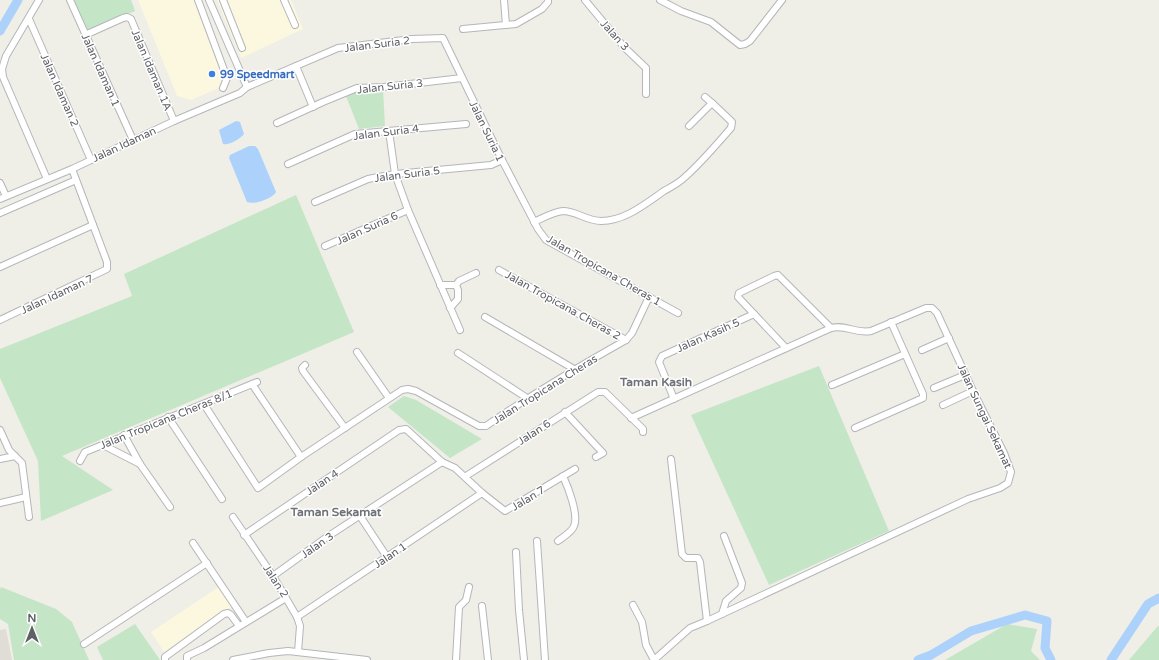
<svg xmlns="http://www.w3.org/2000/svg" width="1159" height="660" font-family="'Varela Round',sans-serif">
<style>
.commercial{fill:#fcf8df}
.education{fill:#dfddd5}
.green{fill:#c5e5c7}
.water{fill:#acd2fb}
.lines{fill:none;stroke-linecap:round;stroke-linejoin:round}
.river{stroke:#acd2fb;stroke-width:9}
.street-casing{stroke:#b4b6ba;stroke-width:8}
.street{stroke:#fff;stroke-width:6}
.shop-dot{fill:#3f7fe0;stroke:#fff;stroke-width:1.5}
.labels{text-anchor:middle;stroke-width:3;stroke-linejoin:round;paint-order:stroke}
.street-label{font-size:11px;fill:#5e6166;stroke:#fff}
.shop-label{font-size:11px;font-weight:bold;fill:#366cbe;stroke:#fff;text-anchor:start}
.neighbourhood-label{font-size:12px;font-weight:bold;fill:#6f7378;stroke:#fff}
</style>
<rect width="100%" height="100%" fill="#efeee7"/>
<g class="commercial">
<polygon points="138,0 196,0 225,78 221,87 191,100 177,96"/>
<polygon points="217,0 291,0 303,29 241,58"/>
<polygon points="220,586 233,606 164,652 151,632"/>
</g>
<polygon class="education" points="6,629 12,660 0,660 0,630"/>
<g class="green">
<polygon points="74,0 131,0 135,11 87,32"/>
<polygon points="383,90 385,126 359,129 346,96 357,91"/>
<polygon points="296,195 354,332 62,456 113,490 41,521 38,461 0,378 0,349 132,296 124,274"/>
<polygon points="819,366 889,531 769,585 691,415"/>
<polygon points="404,396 416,400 482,439 450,458 388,407"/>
<polygon points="1,587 56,609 72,622 89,660 14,660 8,624 0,619 0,589"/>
<polygon points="135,624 160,660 103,660 97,647"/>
<polygon points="1007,624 1037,629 1031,651 1040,660 945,660"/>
<polygon points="1159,626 1159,660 1129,660 1157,627"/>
</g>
<g class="water">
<path d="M236,121L240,122L244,134C240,139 228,146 223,144L219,130Z"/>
<path d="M249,146H255L258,149L276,192C272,199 254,205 247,202L229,158L230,155Z"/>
</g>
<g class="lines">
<g class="river">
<polyline points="0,31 18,0"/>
<polyline points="918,660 931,655 971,631 1025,615 1047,621 1045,648 1051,660"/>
<polyline points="1111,660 1148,604 1159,598"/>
</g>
<g class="street-casing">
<g id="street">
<polyline points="39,0 6,56 2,69 3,77 47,179"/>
<polyline points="70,0 133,140"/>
<polyline points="198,0 227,78 223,88"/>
<polyline points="209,0 247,87"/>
<polyline points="223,0 242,48"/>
<polyline points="284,0 295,25"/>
<polyline points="504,0 506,25"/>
<polyline points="585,0 624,47 646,68 646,94"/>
<polyline points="660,0 681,11 711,22 740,45 745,44 750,41 782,0"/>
<polyline points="29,19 91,160"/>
<polyline points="463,29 516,24 542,9 548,2 548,0"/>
<polyline points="85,35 123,18 127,17 131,19 174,121"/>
<polyline points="296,66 313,107"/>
<polyline points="705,97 712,103"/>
<polyline points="277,123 323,102 357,88 384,87 462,78"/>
<polyline points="389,131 395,174 408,210 460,330"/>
<polyline points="288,164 355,134 466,124"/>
<polyline points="0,183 6,196"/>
<polyline points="0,199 72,169 174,121 240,93 247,87 338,48 412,39 443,38 502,160 538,229 546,240 678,313"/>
<polyline points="315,202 368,179 395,174 491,165 502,160"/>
<polyline points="0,213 76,180"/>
<path d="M534,222C543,218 553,212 563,211C576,211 587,221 601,221C625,221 645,204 664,191C671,187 679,183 685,177C701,163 716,145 731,128L732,122L712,103L689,126"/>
<polyline points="325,246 408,210"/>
<polyline points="0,267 93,225"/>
<polyline points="499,270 626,340"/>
<polyline points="440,285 456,285 458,290 458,299 450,308"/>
<polyline points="456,285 459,281 476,273"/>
<polyline points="485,317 574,369"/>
<polyline points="0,320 107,269 107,262 72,169"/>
<polyline points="786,348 738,297 739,293 774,276 778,275 831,328"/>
<polyline points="922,350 949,338"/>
<polyline points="357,352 389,398"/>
<polyline points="458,353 527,398"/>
<polyline points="305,365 302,368 303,371 345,428"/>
<polyline points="252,384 301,457"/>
<polyline points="832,385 905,354"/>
<polyline points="934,388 965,375"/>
<polyline points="674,399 659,362 662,356 754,314"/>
<polyline points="943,405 973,391"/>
<path d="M207,409L258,488L301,457L402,390L408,389L416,391L479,426H486C531,395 578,367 626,340L632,333L649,297"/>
<polyline points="565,412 603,453 596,457"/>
<polyline points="168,417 222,499"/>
<path d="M631,418L831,328C847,324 854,334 871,331L926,308H932L937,313L973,391L1004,453L1011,472L1008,483L1000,488L968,499L707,621L690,628L654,660"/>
<polyline points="855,428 923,398 923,394 891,322"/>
<polyline points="0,430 9,450 22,463 29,517"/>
<polyline points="124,435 140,464 170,507"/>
<polyline points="103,445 140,464"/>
<polyline points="0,459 15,456"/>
<polyline points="671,459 682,554 686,558 698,558 700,562 707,621"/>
<polyline points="80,461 85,452 90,450 257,382"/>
<polyline points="466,476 598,392 605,392 643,429 643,432"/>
<polyline points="0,503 26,497"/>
<polyline points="360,516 387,557"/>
<polyline points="233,517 273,576 297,617 300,626 298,652"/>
<polyline points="244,535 399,430 406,429 442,462 455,468 482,493 505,511 575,469"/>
<polyline points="537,541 545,660"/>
<path d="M558,541C563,537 572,532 574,526C579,515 568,487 563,476"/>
<polyline points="193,543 246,622"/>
<polyline points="516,552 519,610 524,660"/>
<polyline points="273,576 327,537 442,462"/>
<polyline points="633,605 642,622 646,645 654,660"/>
<polyline points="482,606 488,660"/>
<polyline points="722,614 726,601 741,588 742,583 724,536"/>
<polyline points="297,617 482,493"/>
<polyline points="84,644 207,563"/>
<polyline points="165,660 165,657 224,614 228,613 231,615 239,626"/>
<polyline points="187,660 187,656 204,648 286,598"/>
<polyline points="233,660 269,653 288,651 367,660"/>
<polyline points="456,660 459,607 466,600 469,587"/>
</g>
</g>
<use href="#street" class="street"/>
</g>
<circle class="shop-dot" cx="212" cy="74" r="4"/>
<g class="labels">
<g class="street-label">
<text transform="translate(615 35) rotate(48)" y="4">Jalan 3</text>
<text transform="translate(377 44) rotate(-7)" y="4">Jalan Suria 2</text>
<text transform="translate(101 70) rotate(66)" y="4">Jalan Idaman 1</text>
<text transform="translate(152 70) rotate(67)" y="4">Jalan Idaman 1A</text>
<text transform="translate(390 86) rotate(-6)" y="4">Jalan Suria 3</text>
<text transform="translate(60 90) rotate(66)" y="4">Jalan Idaman 2</text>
<text transform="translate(487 131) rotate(64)" y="4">Jalan Suria 1</text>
<text transform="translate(386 132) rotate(-7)" y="4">Jalan Suria 4</text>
<text transform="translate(124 144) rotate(-25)" y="4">Jalan Idaman</text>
<text transform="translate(407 174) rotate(-7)" y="4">Jalan Suria 5</text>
<text transform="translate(367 228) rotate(-24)" y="4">Jalan Suria 6</text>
<text transform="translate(604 270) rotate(30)" y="4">Jalan Tropicana Cheras 1</text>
<text transform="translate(57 294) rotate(-25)" y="4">Jalan Idaman 7</text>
<text transform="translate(563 305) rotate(29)" y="4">Jalan Tropicana Cheras 2</text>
<text transform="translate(708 335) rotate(-24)" y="4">Jalan Kasih 5</text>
<text transform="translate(545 389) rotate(-32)" y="4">Jalan Tropicana Cheras</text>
<text transform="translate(985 416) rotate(65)" y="4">Jalan Sungai Sekamat</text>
<text transform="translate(166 419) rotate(-22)" y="4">Jalan Tropicana Cheras 8/1</text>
<text transform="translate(534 432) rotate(-33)" y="4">Jalan 6</text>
<text transform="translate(322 482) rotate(-34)" y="4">Jalan 4</text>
<text transform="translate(528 498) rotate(-31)" y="4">Jalan 7</text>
<text transform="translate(317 545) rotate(-35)" y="4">Jalan 3</text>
<text transform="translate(390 555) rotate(-34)" y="4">Jalan 1</text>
<text transform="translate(276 581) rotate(57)" y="4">Jalan 2</text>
</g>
<g class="shop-label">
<text x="220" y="78">99 Speedmart</text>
</g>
<g class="neighbourhood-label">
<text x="656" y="386">Taman Kasih</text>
<text x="336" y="516">Taman Sekamat</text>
</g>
</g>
<g transform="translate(32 628)" stroke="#ffffff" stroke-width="3" paint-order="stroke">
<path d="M0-3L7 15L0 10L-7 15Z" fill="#5e6166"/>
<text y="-6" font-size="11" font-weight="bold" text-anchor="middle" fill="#5e6166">N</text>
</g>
</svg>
